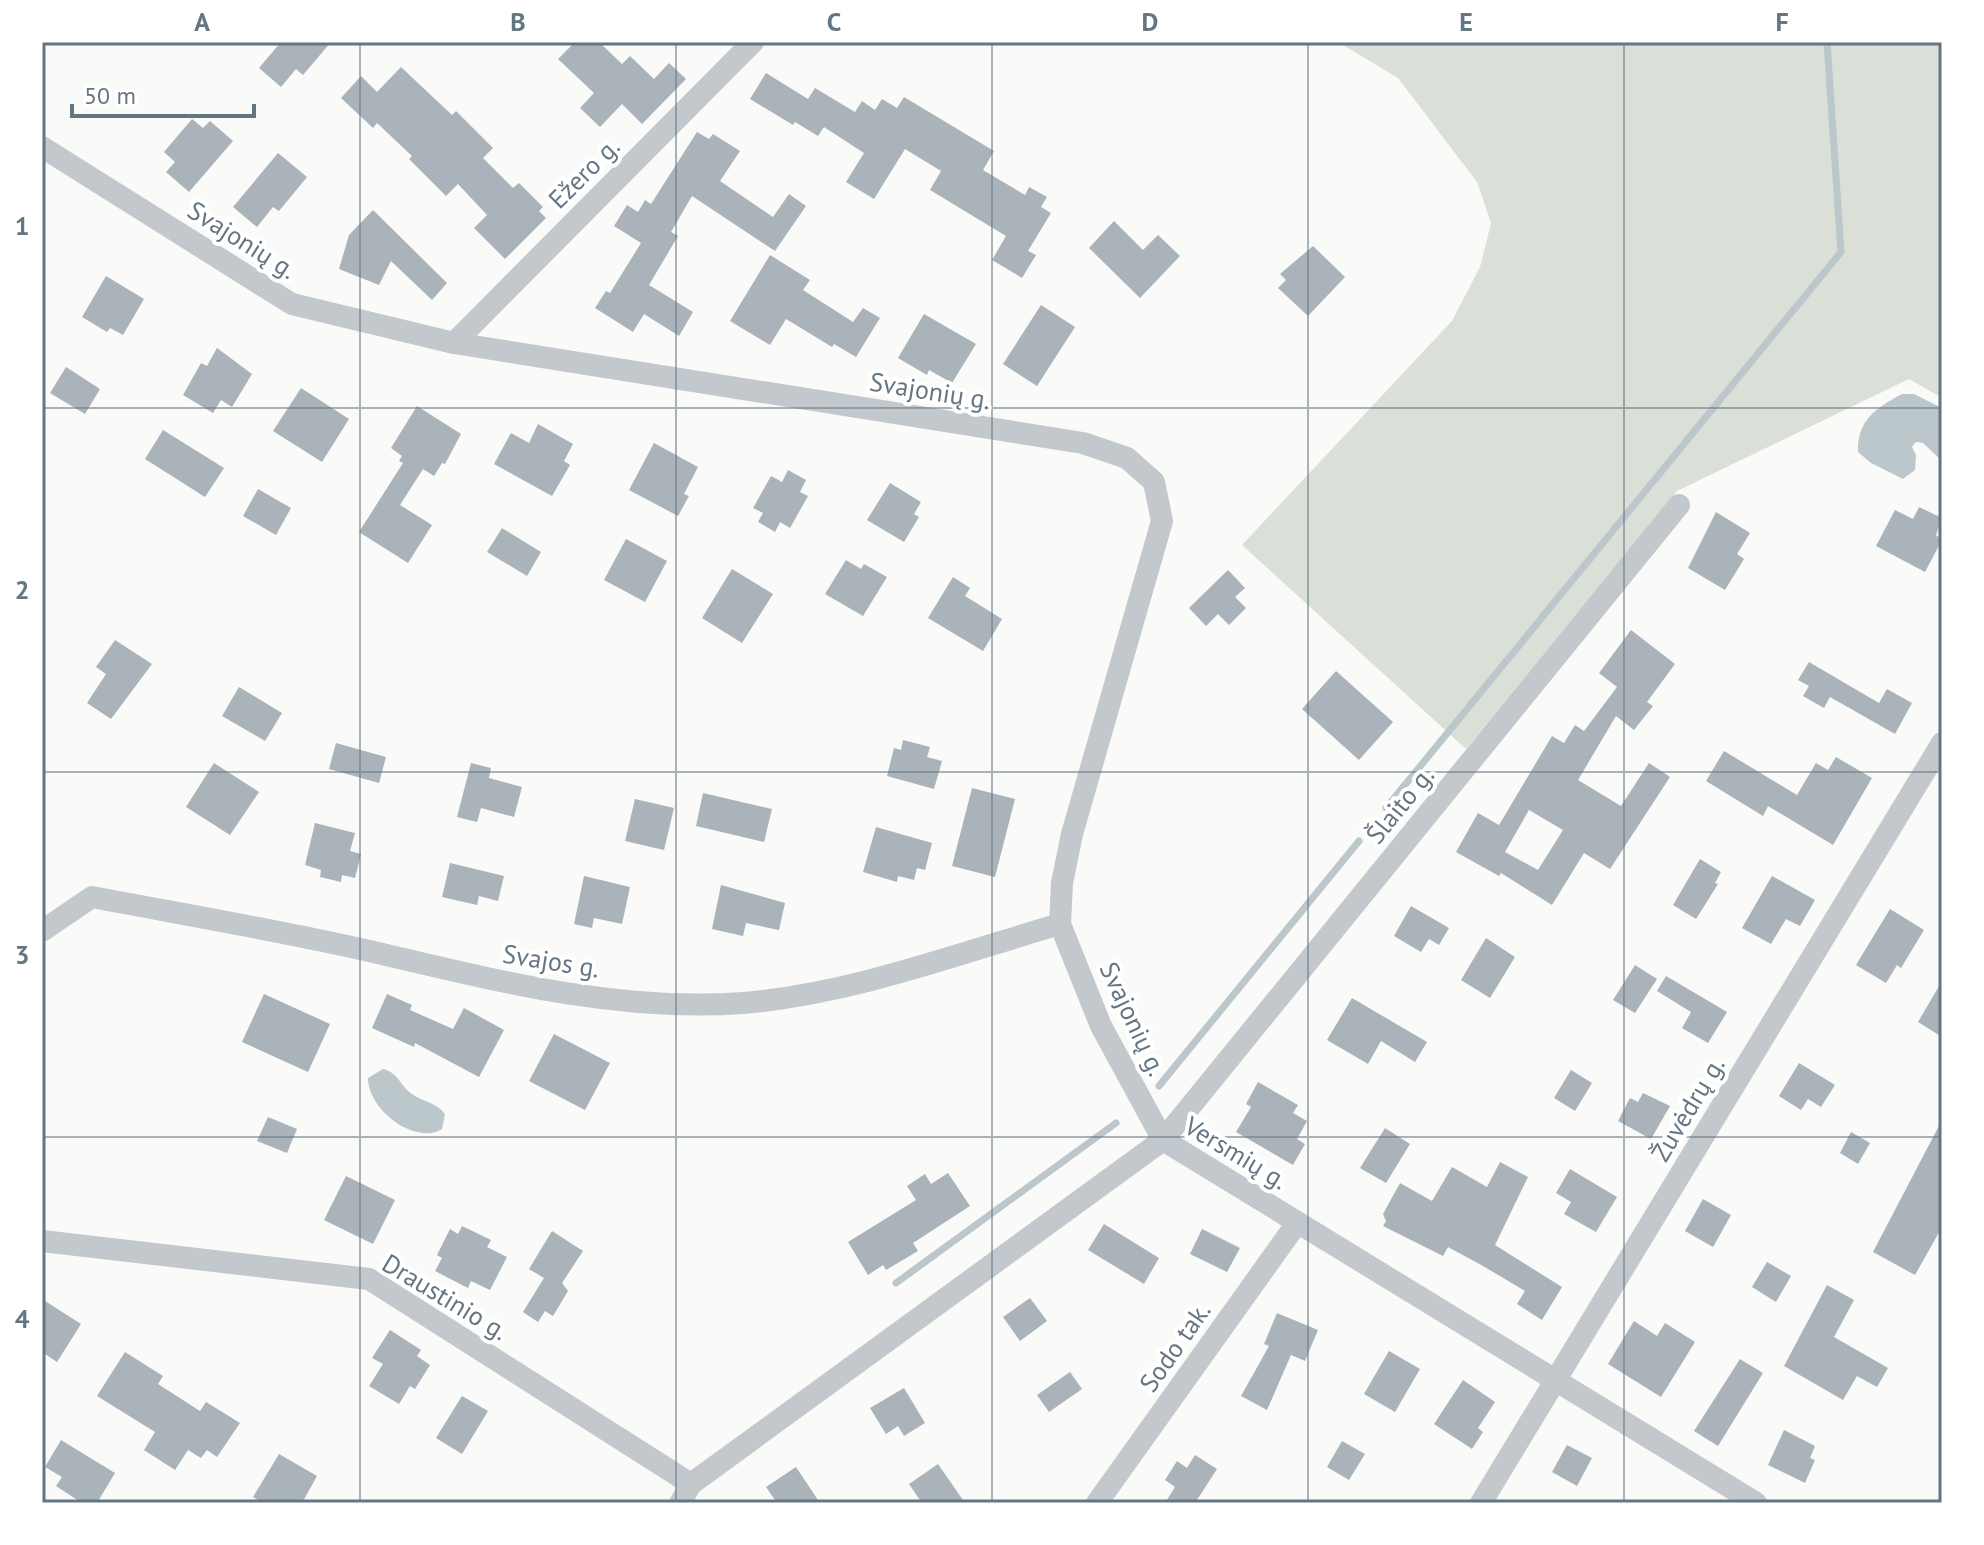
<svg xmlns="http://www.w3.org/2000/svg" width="1984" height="1545" font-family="'PT Sans',sans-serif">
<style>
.green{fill:#dadfd7}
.water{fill:#bbc7cb}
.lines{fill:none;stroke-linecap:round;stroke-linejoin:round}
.stream{stroke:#bbc7cb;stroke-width:7}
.building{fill:#aab3b9;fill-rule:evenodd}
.minor{stroke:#c3c8cc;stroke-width:22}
.grid{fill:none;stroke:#657683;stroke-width:2;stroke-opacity:0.55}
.labels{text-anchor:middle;stroke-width:8;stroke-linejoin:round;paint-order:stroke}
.street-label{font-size:26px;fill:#657683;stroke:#fff}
.neatline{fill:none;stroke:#657683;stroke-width:3}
.grid-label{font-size:26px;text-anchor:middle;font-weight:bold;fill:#657683}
</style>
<rect width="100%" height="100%" fill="#fafaf8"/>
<polygon class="green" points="1338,42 1942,42 1942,398 1909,379 1677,491 1466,749 1242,545 1452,321 1480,267 1491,223 1477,182 1398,78"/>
<g class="water">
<path d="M1902,394H1914L1942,408V461L1923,443L1916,442L1912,447L1916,455L1915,470L1903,479L1871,463L1858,452C1857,420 1876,408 1902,394Z"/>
<path d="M383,1069C399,1073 400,1086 412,1094C423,1102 436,1102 445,1114L442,1129C414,1146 367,1108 368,1078Z"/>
</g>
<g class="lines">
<g class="stream">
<polyline points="1386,808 1841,252 1827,42"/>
<polyline points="1159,1086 1359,841"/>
<polyline points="896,1283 1116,1123"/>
</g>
</g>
<g class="building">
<polygon points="281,42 331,42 303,75 296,69 281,87 259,68"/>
<polygon points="575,42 599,42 622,64 630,56 654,79 669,63 686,79 642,124 622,104 600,127 580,108 594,93 558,59"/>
<polygon points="401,67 452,115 456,111 493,148 483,158 513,188 519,183 543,207 539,211 546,218 505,259 474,228 487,215 458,184 446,196 409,159 412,156 377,123 373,128 341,98 361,76 377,92"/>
<polygon points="766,73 808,99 815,88 855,112 862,101 875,110 882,99 897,108 904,97 994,151 983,170 1025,195 1029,187 1047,197 1041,207 1051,213 1028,251 1036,255 1022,278 992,260 1006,236 930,190 941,171 905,149 874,199 846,182 864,153 824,127 818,136 795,122 793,125 750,99"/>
<polygon points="192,119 203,128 210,121 233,141 189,192 166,172 175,162 164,152"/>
<polygon points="697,132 709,139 713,134 740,151 720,181 773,217 789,194 806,206 775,251 692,196 671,232 678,236 649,285 693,312 679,336 644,314 633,332 595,308 606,291 610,293 641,243 614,226 627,205 638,212 645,200 651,204"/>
<polygon points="278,153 307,177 279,211 273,207 257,227 233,207"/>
<polygon points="373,210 447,283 432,300 391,261 379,285 339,269 349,235"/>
<polygon points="1114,221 1143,250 1158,235 1180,256 1140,298 1089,248"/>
<polygon points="1313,246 1345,277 1308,316 1278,288 1286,280 1280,274"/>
<polygon points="770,255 810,280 803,290 853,322 863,308 880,318 856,357 834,344 832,347 786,319 770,345 730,321"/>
<polygon points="106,276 144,299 123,335 110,328 107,332 82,317"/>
<polygon points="1041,305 1075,327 1037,386 1003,364"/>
<polygon points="924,314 976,344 952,383 929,370 927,375 898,358"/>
<polygon points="217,348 252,374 232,407 221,400 213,413 183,395 201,363 207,366"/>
<polygon points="66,367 100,389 85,414 50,393"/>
<polygon points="301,388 349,419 322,462 273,431"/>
<polygon points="417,406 461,434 445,464 442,463 434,476 423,469 400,505 432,525 408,563 359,532 403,463 399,461 402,456 391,448"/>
<polygon points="538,424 573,444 564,461 570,465 552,496 494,464 511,433 529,443"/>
<polygon points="163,430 224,468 205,497 145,459"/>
<polygon points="654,443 698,467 684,494 689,496 678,516 629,490"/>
<polygon points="788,470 806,480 800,492 808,496 790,528 780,522 775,532 758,522 763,513 753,508 771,476 782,482"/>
<polygon points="890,483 921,502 914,514 919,517 904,542 867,520"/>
<polygon points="258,489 291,508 276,535 243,516"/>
<polygon points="1919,507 1942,518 1936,535 1942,540 1925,572 1876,546 1895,510 1913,519"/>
<polygon points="1716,512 1750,533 1737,554 1744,559 1725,590 1688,568"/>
<polygon points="502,528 541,552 527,576 487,552"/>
<polygon points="626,539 667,561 645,602 604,580"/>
<polygon points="846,560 861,569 864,564 887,577 863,616 825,594"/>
<polygon points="732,569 773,594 742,643 702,618"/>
<polygon points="1228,570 1245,588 1235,597 1246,608 1229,625 1218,614 1206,626 1189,608"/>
<polygon points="953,577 970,588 965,596 1002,619 983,651 928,618"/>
<path d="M1631,630L1675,664L1647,702L1653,706L1634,730L1616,716L1578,780L1621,806L1649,763L1670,777L1610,869L1584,853L1552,905L1501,873L1499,876L1456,852L1478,813L1499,825L1552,736L1564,743L1575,725L1584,731L1617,687L1599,673ZM1529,810L1563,830L1538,870L1505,852Z"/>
<polygon points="115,640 152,664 111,719 87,703 106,674 96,667"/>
<polygon points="1809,662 1879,703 1887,689 1912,703 1895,734 1830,697 1824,708 1803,696 1809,686 1798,680"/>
<polygon points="1336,671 1393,722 1359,760 1302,709"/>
<polygon points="239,687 282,713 265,741 222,716"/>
<polygon points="903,740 930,747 927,757 942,761 934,789 887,776 894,748 901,750"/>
<polygon points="336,743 386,757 379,783 329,769"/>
<polygon points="1724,751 1797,795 1816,763 1828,770 1836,757 1872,778 1833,845 1768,806 1763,816 1706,781"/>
<polygon points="214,763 259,792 230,835 186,807"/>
<polygon points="471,763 491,768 489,778 522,787 514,817 481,808 477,822 457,817"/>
<polygon points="972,788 1015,799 995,877 952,866"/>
<polygon points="703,793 772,809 764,842 696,826"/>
<polygon points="635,799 674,808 664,850 625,841"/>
<polygon points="315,823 355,833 350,851 361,854 355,878 342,875 341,882 320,877 321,870 305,865"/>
<polygon points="876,827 932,843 925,870 917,868 914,880 898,876 897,882 863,872"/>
<polygon points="1700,859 1721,872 1715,883 1718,884 1696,919 1673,905"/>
<polygon points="450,863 504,876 498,901 479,896 477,905 442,897"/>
<polygon points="584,876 630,887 622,924 594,918 592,928 574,924"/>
<polygon points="1772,876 1815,900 1800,926 1786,919 1771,944 1742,928"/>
<polygon points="721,885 785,903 779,930 746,923 743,936 712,929"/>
<polygon points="1411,906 1449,928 1439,945 1429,939 1421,952 1394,936"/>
<polygon points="1890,909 1924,930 1901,968 1897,965 1886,983 1856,965"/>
<polygon points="1486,938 1515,957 1490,998 1461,980"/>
<polygon points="1635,965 1657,979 1635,1013 1613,1000"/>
<polygon points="1666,976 1727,1012 1708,1043 1682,1028 1691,1012 1657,991"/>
<polygon points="1942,981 1942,1037 1918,1022"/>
<polygon points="264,994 330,1024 308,1072 242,1042"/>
<polygon points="387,994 412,1005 410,1010 453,1029 464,1008 504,1030 479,1077 415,1043 414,1047 372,1028"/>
<polygon points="1352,998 1427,1042 1415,1062 1381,1041 1368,1064 1327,1040"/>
<polygon points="554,1034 610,1063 585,1110 529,1081"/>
<polygon points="1799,1063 1835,1085 1821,1107 1808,1099 1801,1110 1779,1096"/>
<polygon points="1571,1070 1592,1083 1575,1111 1554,1098"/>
<polygon points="1258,1082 1298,1105 1293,1113 1307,1121 1297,1139 1305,1144 1293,1165 1236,1132 1251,1107 1246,1104"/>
<polygon points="1643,1093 1670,1106 1651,1139 1618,1121 1630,1098 1638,1102"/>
<polygon points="268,1117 297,1129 287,1153 257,1141"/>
<polygon points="1942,1120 1942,1227 1915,1275 1873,1252"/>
<polygon points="1385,1128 1410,1144 1386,1183 1360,1168"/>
<polygon points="1851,1132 1870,1143 1858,1164 1840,1153"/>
<polygon points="1500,1162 1528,1177 1495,1245 1562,1287 1542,1320 1517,1304 1525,1291 1483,1266 1448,1247 1443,1256 1383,1226 1386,1221 1383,1214 1400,1183 1432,1201 1452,1167 1487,1187"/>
<polygon points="1570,1169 1617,1197 1596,1232 1564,1214 1571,1202 1556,1193"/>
<polygon points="948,1173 970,1206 913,1243 918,1251 886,1270 883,1265 868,1275 848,1242 916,1200 907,1186 925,1174 931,1184"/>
<polygon points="346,1176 395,1200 373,1244 324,1220"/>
<polygon points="1703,1199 1731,1215 1713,1247 1685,1231"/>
<polygon points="1104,1224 1159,1258 1144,1284 1088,1250"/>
<polygon points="462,1226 491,1240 487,1247 507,1257 490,1290 471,1281 468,1288 435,1271 442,1258 437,1255 450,1229 458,1234"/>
<polygon points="1202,1229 1240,1248 1227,1272 1190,1254"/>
<polygon points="552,1231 583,1251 562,1283 568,1291 553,1316 545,1311 538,1322 523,1312 544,1278 529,1269"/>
<polygon points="1767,1262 1791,1276 1776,1302 1752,1287"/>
<polygon points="1827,1285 1854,1300 1834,1337 1888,1368 1877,1387 1857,1376 1843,1400 1784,1366"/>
<polygon points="1030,1298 1047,1321 1020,1341 1003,1317"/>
<polygon points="42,1299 81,1324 57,1362 42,1352"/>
<polygon points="1277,1313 1318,1330 1305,1361 1291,1355 1267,1410 1241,1396 1269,1346 1264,1344"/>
<polygon points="1634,1321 1657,1336 1665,1323 1695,1342 1661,1397 1608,1364"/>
<polygon points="390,1330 421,1350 417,1356 430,1365 415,1389 410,1386 399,1404 369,1386 383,1364 372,1358"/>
<polygon points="1389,1351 1420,1369 1395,1412 1364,1394"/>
<polygon points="125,1352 163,1376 158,1384 200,1411 206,1402 240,1423 217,1457 207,1450 201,1458 188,1450 175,1470 144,1450 155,1432 97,1396"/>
<polygon points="1740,1359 1763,1373 1718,1446 1694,1431"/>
<polygon points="1070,1372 1082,1389 1049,1412 1037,1395"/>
<polygon points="1463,1380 1495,1402 1478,1428 1483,1432 1472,1449 1434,1424"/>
<polygon points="904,1388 925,1423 904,1436 898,1426 886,1434 870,1408"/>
<polygon points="462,1396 488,1411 462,1454 436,1438"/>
<polygon points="1784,1430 1815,1446 1810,1458 1815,1460 1805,1483 1768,1465"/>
<polygon points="61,1440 115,1473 97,1503 82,1503 56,1486 62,1477 45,1467"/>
<polygon points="1342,1441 1365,1454 1349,1480 1327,1467"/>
<polygon points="1567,1445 1592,1458 1577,1486 1552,1472"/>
<polygon points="279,1454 317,1476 302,1503 263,1503 253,1497"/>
<polygon points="1195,1455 1217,1469 1195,1503 1165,1503 1175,1487 1165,1480 1177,1461 1187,1468"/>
<polygon points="938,1464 965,1503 922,1503 909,1484"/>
<polygon points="796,1467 820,1503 777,1503 766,1487"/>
</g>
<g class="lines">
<g class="minor">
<polyline points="42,147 292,304 454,343 1083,443 1127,458 1154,482 1162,521 1072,834 1062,883 1060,924 1101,1026 1163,1140 1679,505"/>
<polyline points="454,343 753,42"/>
<path d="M42,931L92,897C187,915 283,931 378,953C498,981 618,1012 743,1003C851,994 957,954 1060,924"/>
<polyline points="42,1241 369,1279 691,1484"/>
<polyline points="680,1503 691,1484 1163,1140 1756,1503"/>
<polyline points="1097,1503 1297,1223"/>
<polyline points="1481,1503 1942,743"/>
</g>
</g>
<path class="grid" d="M360,42V1503M676,42V1503M992,42V1503M1308,42V1503M1624,42V1503M42,408H1942M42,772H1942M42,1137H1942"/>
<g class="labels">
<g class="street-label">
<text transform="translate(584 173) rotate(-45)" y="9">Ežero g.</text>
<text transform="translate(242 240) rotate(32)" y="9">Svajonių g.</text>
<text transform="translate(930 391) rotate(9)" y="9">Svajonių g.</text>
<text transform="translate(1400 805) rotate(-51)" y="9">Šlaito g.</text>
<text transform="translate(551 961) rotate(9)" y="9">Svajos g.</text>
<text transform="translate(1133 1019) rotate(65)" y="9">Svajonių g.</text>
<text transform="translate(1688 1109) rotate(-59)" y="9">Žuvėdrų g.</text>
<text transform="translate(1236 1153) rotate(31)" y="9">Versmių g.</text>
<text transform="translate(445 1297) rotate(31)" y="9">Draustinio g.</text>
<text transform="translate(1175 1347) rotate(-55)" y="9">Sodo tak.</text>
</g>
</g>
<rect width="1984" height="1545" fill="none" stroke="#ffffff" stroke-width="88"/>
<path d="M72 104v12h182v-12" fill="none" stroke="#657683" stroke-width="4"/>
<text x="84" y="104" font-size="24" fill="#657683" stroke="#ffffff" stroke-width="6" paint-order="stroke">50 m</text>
<rect x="44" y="44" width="1896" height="1457" class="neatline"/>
<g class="grid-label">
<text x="202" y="31">A</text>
<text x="518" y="31">B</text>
<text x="834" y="31">C</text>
<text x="1150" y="31">D</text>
<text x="1466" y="31">E</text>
<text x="1782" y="31">F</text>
<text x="22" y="235">1</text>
<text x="22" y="599">2</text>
<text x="22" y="964">3</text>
<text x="22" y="1328">4</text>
</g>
</svg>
